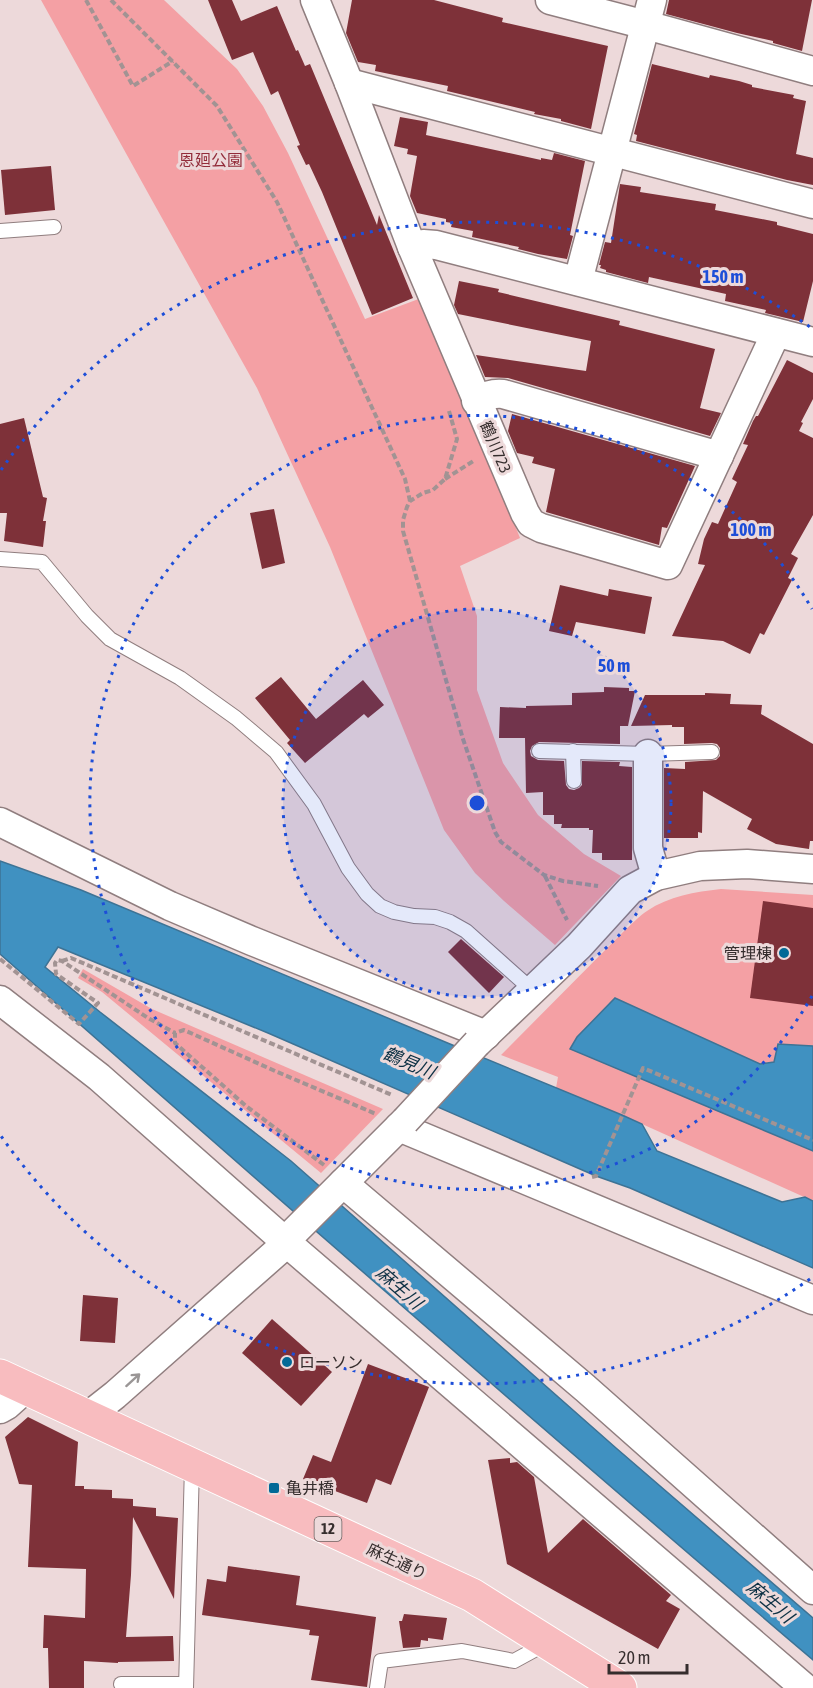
<svg xmlns="http://www.w3.org/2000/svg" width="813" height="1688" font-family="'Asap Condensed','Noto Sans JP',sans-serif">
<style>
.green{fill:#f4a0a4}
.water{fill:#4091c1;stroke:#3d7395;stroke-width:1.5}
.building{fill:#7e3139}
.lines{fill:none;stroke-linecap:round;stroke-linejoin:round}
.lane-casing{stroke:#907e7f;stroke-width:16}
.street-casing{stroke:#907e7f;stroke-width:31}
.primary-casing{stroke:#fff;stroke-width:35}
.path{stroke:#a29393;stroke-width:4;stroke-dasharray:6 3;stroke-linecap:butt}
.lane{stroke:#fff;stroke-width:14}
.street{stroke:#fff;stroke-width:28}
.primary{stroke:#f8bcbf;stroke-width:33}
.street-bridge-casing{stroke:#907e7f;stroke-width:31;stroke-linecap:butt}
.street-bridge{stroke:#fff;stroke-width:28}
.oneway{stroke:#9a9696}
.ring{fill:none;stroke:#1d4ed8;stroke-width:3;stroke-dasharray:3 6}
.poi-dot{fill:#026997;stroke:#edd9da;stroke-width:2}
.labels{text-anchor:middle;stroke-width:6;stroke-linejoin:round;paint-order:stroke}
.shield{fill:#edd9da;stroke:#6c6161;stroke-width:1.5}
.shield-label{font-size:15px;font-weight:bold;fill:#352d2d}
.park-label{font-size:16px;fill:#922c3a;stroke:#edd9da}
.street-label{font-size:16px;fill:#352d2d;stroke:#edd9da}
.poi-label{font-size:16px;fill:#352d2d;stroke:#edd9da;text-anchor:start}
.water-label{font-size:18px;font-style:italic;fill:#0c3044;stroke:#edd9da}
.centre{fill:#1d4ed8;stroke:#edd9da;stroke-width:3}
.ring-label{font-size:18px;text-anchor:middle;font-weight:bold;fill:#1d4ed8;stroke:#edd9da;stroke-width:6;stroke-linejoin:round;paint-order:stroke}
</style>
<rect width="100%" height="100%" fill="#edd9da"/>
<g class="green">
<polygon points="41,0 164,0 237,69 263,106 288,153 365,319 424,297 520,538 460,566 477,616 477,690 503,763 538,815 584,854 621,876 555,945 504,901 475,873 444,830 330,547 257,388 153,202"/>
<path d="M721,889L813,895V1201L622,1115L556,1088L558,1077L501,1055L625,930C632,924 639,916 647,911C669,896 695,892 721,889Z"/>
<polygon points="83,969 152,1009 383,1109 321,1173 102,992 78,978"/>
</g>
<g class="water">
<path d="M0,861L81,890L450,1044L622,1115L642,1124L657,1151L782,1202L805,1197L813,1201V1268L630,1188L596,1176L268,1033L58,947L45,967L100,1012L291,1161L616,1448L813,1618V1660C540,1427 269,1191 0,954Z"/>
<polygon points="615,998 760,1064 774,1062 778,1044 813,1046 813,1151 570,1049 577,1037"/>
</g>
<g class="building">
<polygon points="208,0 232,0 241,21 277,6 296,51 298,50 305,66 310,64 377,225 379,215 413,298 372,315 322,192 309,164 306,165 297,146 300,145 278,91 271,95 253,52 232,60"/>
<polygon points="352,0 434,0 503,18 502,22 608,46 591,129 561,121 561,119 534,114 535,112 447,91 448,86 375,71 376,65 358,62 346,33"/>
<polygon points="669,0 812,0 802,51 773,43 773,41 737,33 666,14"/>
<polygon points="652,64 709,78 710,75 739,81 752,85 752,87 794,95 793,98 806,101 796,154 813,158 813,185 787,180 636,141 637,135 634,134"/>
<polygon points="400,117 428,122 426,135 541,160 541,158 552,160 554,153 585,161 570,235 573,236 567,259 538,254 518,249 519,247 472,237 473,231 451,227 452,223 446,222 446,219 417,213 410,196 417,156 407,154 408,149 394,146"/>
<polygon points="51,166 55,210 5,215 1,170"/>
<polygon points="620,184 641,187 640,192 716,204 715,210 777,222 777,225 813,234 813,281 803,322 765,313 766,310 725,301 726,294 649,277 648,283 606,272 606,270 600,268 601,265 599,265 605,242 611,243"/>
<polygon points="459,281 499,289 498,292 620,321 619,325 715,349 700,408 721,413 710,436 508,378 485,377 476,355 586,371 591,341 458,314 454,305"/>
<polygon points="787,360 813,373 813,399 801,422 803,423 799,431 813,438 813,515 791,554 798,558 788,578 792,580 764,635 760,633 750,654 723,641 672,636 705,565 698,564 704,539 712,522 718,524 737,482 732,479 748,445 743,444 753,421 756,416 758,416"/>
<polygon points="512,414 695,466 667,528 662,527 659,545 546,512 555,469 532,463 534,457 517,453 508,431"/>
<polygon points="24,418 43,497 47,498 43,521 46,521 43,547 4,541 7,513 0,513 0,424"/>
<polygon points="274,509 285,563 262,569 250,513"/>
<polygon points="560,585 608,596 609,589 652,597 645,634 576,622 572,636 549,631"/>
<polygon points="281,677 316,719 363,680 384,705 368,718 364,714 305,763 287,743 290,740 255,698"/>
<polygon points="604,687 629,688 629,691 635,691 628,726 620,726 620,744 539,742 532,746 530,751 531,756 538,760 564,761 566,785 569,789 574,790 579,788 582,785 582,761 620,762 619,766 632,767 632,860 602,860 602,853 592,853 593,830 589,830 589,828 561,828 562,824 554,824 554,815 543,815 543,792 526,793 525,738 499,738 500,707 526,708 526,706 572,705 572,693 604,692"/>
<polygon points="705,693 731,694 730,704 762,705 761,714 813,744 813,841 810,841 809,849 776,844 747,829 752,819 703,791 702,833 698,832 698,838 664,838 664,768 685,769 685,762 716,760 720,756 720,748 717,744 712,743 684,744 684,727 672,727 672,725 631,726 645,695 705,695"/>
<polygon points="763,901 813,908 813,1006 750,998"/>
<polygon points="461,939 504,977 489,993 448,952"/>
<polygon points="83,1295 118,1298 115,1343 80,1341"/>
<polygon points="272,1319 332,1372 301,1406 242,1353"/>
<polygon points="368,1364 429,1387 391,1485 376,1479 367,1503 303,1479 313,1455 331,1462"/>
<polygon points="28,1417 78,1442 75,1486 84,1486 84,1489 112,1490 112,1498 133,1499 133,1506 156,1508 156,1516 178,1518 174,1599 133,1517 131,1575 126,1637 173,1636 174,1661 118,1662 118,1663 84,1661 84,1688 49,1688 48,1648 43,1648 44,1615 85,1618 86,1569 28,1567 32,1485 19,1484 5,1437"/>
<polygon points="510,1458 510,1463 517,1462 534,1477 548,1553 583,1519 671,1595 666,1601 680,1609 658,1649 507,1564 488,1460"/>
<polygon points="228,1566 300,1576 296,1605 376,1617 367,1687 311,1680 319,1636 309,1635 310,1630 202,1615 207,1579 226,1582"/>
<polygon points="404,1614 447,1618 443,1640 428,1638 428,1641 421,1640 420,1647 403,1648 399,1621 402,1621"/>
</g>
<g class="lines">
<g class="lane-casing">
<g id="lane">
<polyline points="0,231 54,227"/>
<polyline points="0,559 42,562 87,616 110,639 180,678 236,718 276,752 314,804 348,868 367,894 380,906 394,912 414,916 435,917 450,922 466,931 532,990"/>
<polyline points="539,751 648,754 712,752"/>
<polyline points="573,751 574,781"/>
<polyline points="121,1684 186,1684"/>
<polyline points="186,1688 192,1466"/>
<polyline points="377,1688 381,1661 462,1651 514,1661 547,1643"/>
</g>
</g>
<g class="street-casing">
<g id="street">
<polyline points="315,0 349,83 412,247 525,513 531,523 541,528 668,565 776,333"/>
<polyline points="550,0 646,25 813,71"/>
<polyline points="349,83 813,204"/>
<polyline points="412,247 423,244 436,245 813,342"/>
<polyline points="578,281 652,0"/>
<path d="M476,401C486,396 492,393 503,394L719,456"/>
<polyline points="648,754 648,848 656,876"/>
<polyline points="0,822 170,906 252,941 486,1035"/>
<polyline points="0,1000 99,1077 287,1243 805,1688"/>
<polyline points="477,1043 579,946 630,890 656,876 700,866 747,864 813,869"/>
<polyline points="399,1127 813,1300"/>
<polyline points="343,1183 585,1388 813,1590"/>
<polyline points="0,1409 7,1405 26,1388"/>
<polyline points="87,1417 115,1395 287,1243 294,1232 405,1121"/>
</g>
</g>
<g class="primary-casing">
<polyline id="primary" points="0,1376 472,1595 620,1688"/>
</g>
<g class="path">
<polyline points="86,0 133,86 173,61"/>
<polyline points="111,0 217,106 277,202 405,479 410,501"/>
<polyline points="449,411 457,439 445,479 433,490 423,493 410,501 407,507 403,520 403,531 463,739 495,832 501,842 544,875 563,881 598,886"/>
<polyline points="445,479 475,460"/>
<polyline points="545,876 567,920"/>
<polyline points="0,959 79,1024 98,1003 56,974 55,963 57,960 62,961 148,1018 175,1033"/>
<polyline points="62,961 71,958 392,1095"/>
<polyline points="324,1165 246,1106 175,1043 175,1033 184,1030 275,1071 376,1114"/>
<polyline points="592,1177 596,1176 643,1068 813,1140"/>
</g>
<use href="#lane" class="lane"/>
<use href="#street" class="street"/>
<use href="#primary" class="primary"/>
<g class="street-bridge-casing">
<polyline id="street-bridge" points="405,1121 477,1043"/>
</g>
<use href="#street-bridge" class="street-bridge"/>
</g>
<defs><path id="oneway-shaft" d="M-6 0H5M1.5-3L5.5 0L1.5 3" fill="none" stroke-width="1.6" stroke-linecap="round" stroke-linejoin="round" transform="scale(1.5)"/></defs>
<use class="oneway" href="#oneway-shaft" transform="translate(133 1380) rotate(-42)"/>
<circle cx="477" cy="803" r="194" fill="#1d4ed8" fill-opacity=".12"/>
<g class="ring">
<circle cx="477" cy="803" r="194"/>
<path d="M812 996A387 387 0 1 1 812 609"/>
<path d="M810 1279A581 581 0 0 1 1 1136M1 470A581 581 0 0 1 810 327"/>
</g>
<g class="poi-dot">
<circle cx="784" cy="953" r="6"/>
<circle cx="287" cy="1362" r="6"/>
<rect x="268" y="1482" width="12" height="12" rx="3"/>
</g>
<g class="labels">
<rect class="shield" x="314.5" y="1517" width="27" height="24" rx="4.5"/>
<g class="shield-label">
<text x="328" y="1534">12</text>
</g>
<g class="park-label">
<text x="211" y="166">恩廻公園</text>
</g>
<g class="street-label">
<text transform="translate(496 447) rotate(67)" y="6">鶴川723</text>
<text transform="translate(397 1561) rotate(25)" y="6">麻生通り</text>
</g>
<g class="poi-label">
<text x="772" y="959" text-anchor="end">管理棟</text>
<text x="299" y="1368">ローソン</text>
<text x="286" y="1494">亀井橋</text>
</g>
<g class="water-label">
<text transform="translate(409 1063) rotate(23)" y="6">鶴見川</text>
<text transform="translate(399 1288) rotate(41)" y="6">麻生川</text>
<text transform="translate(770 1602) rotate(40)" y="6">麻生川</text>
</g>
</g>
<circle cx="477" cy="803" r="9" class="centre"/>
<g class="ring-label">
<text x="723" y="283">150 m</text>
<text x="751" y="536">100 m</text>
<text x="614" y="672">50 m</text>
</g>
<path d="M609 1664v9h78v-9" fill="none" stroke="#352d2d" stroke-width="3"/>
<text x="618" y="1664" font-size="18" fill="#352d2d" stroke="#edd9da" stroke-width="4.5" paint-order="stroke">20 m</text>
</svg>
